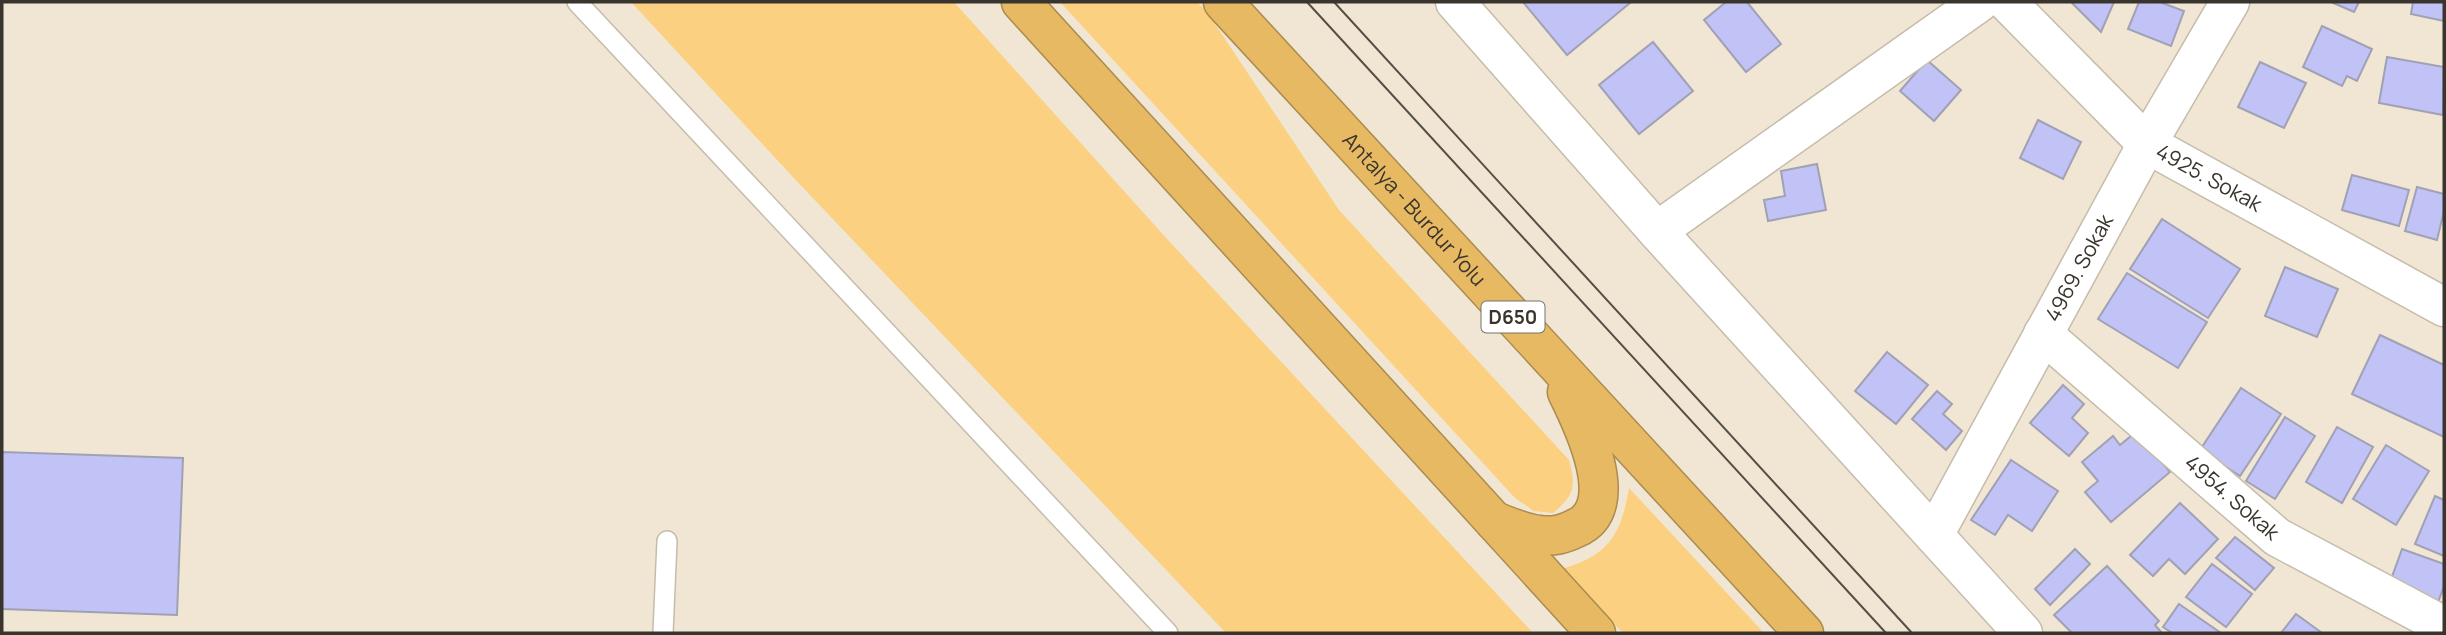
<svg xmlns="http://www.w3.org/2000/svg" width="2446" height="635" font-family="Manrope,sans-serif">
<style>
.green{fill:#fbd081}
.building{fill:#c1c2f5;stroke:#a0a1b4;stroke-width:2}
.lines{fill:none;stroke-linecap:round;stroke-linejoin:round}
.lane-casing{stroke:#c6bcab;stroke-width:22}
.street-casing{stroke:#c6bcab;stroke-width:41}
.secondary-casing{stroke:#c6bcab;stroke-width:41}
.highway-casing{stroke:#aa8b50;stroke-width:41}
.lane{stroke:#fff;stroke-width:19}
.street{stroke:#fff;stroke-width:38}
.secondary{stroke:#fff;stroke-width:38}
.highway{stroke:#e7b962;stroke-width:38}
.tram{stroke:#555047;stroke-width:2}
.labels{text-anchor:middle;stroke-width:5;stroke-linejoin:round;paint-order:stroke}
.shield{fill:#fff;stroke:#74726d;stroke-width:2}
.shield-label{font-size:19px;font-weight:bold;fill:#39352e}
.street-label{font-size:21px;fill:#39352e;stroke:#fff}
</style>
<rect width="100%" height="100%" fill="#f0e6d3"/>
<g class="green">
<polygon points="631,2 954,2 1168,240 1533,633 1226,633 792,176"/>
<path d="M1060,2H1197L1207,12L1339,210L1569,460C1576,486 1575,495 1553,513L1534,511L1515,498Z"/>
<path d="M1629,488L1764,633H1623L1562,569C1609,555 1621,535 1629,488Z"/>
</g>
<g class="building">
<polygon points="1523,2 1629,2 1630,3 1567,55"/>
<polygon points="1726,2 1747,2 1781,44 1746,72 1704,20"/>
<polygon points="2071,2 2114,2 2101,32"/>
<polygon points="2139,2 2160,2 2184,11 2171,46 2128,29"/>
<polygon points="2331,2 2359,2 2354,12"/>
<polygon points="2413,2 2444,2 2444,21 2411,14"/>
<polygon points="2322,26 2372,49 2357,81 2347,76 2342,86 2303,67"/>
<polygon points="1653,42 1693,91 1639,134 1599,85"/>
<polygon points="2387,57 2444,67 2443,115 2379,103"/>
<polygon points="1927,60 1961,90 1934,121 1900,91"/>
<polygon points="2260,62 2306,83 2284,128 2238,107"/>
<polygon points="2038,120 2081,142 2063,179 2020,158"/>
<polygon points="1817,164 1826,210 1768,221 1764,200 1785,196 1781,171"/>
<polygon points="2352,175 2409,190 2399,226 2342,210"/>
<polygon points="2417,187 2444,194 2444,211 2437,240 2405,231"/>
<polygon points="2162,219 2240,269 2208,318 2130,269"/>
<polygon points="2285,267 2338,289 2317,337 2265,316"/>
<polygon points="2127,273 2207,322 2178,368 2098,319"/>
<polygon points="2380,335 2444,365 2444,437 2352,394"/>
<polygon points="1887,352 1928,385 1896,424 1855,391"/>
<polygon points="2063,385 2084,404 2072,418 2088,433 2069,456 2030,423"/>
<polygon points="2241,388 2281,414 2240,476 2200,450"/>
<polygon points="1937,391 1952,404 1943,414 1962,431 1946,450 1912,419"/>
<polygon points="2285,417 2315,436 2275,499 2246,481"/>
<polygon points="2337,427 2373,447 2342,503 2306,482"/>
<polygon points="2136,432 2170,472 2111,522 2085,492 2098,481 2082,462 2113,436 2120,445"/>
<polygon points="2386,445 2429,471 2396,525 2353,499"/>
<polygon points="2,452 183,458 177,615 2,609"/>
<polygon points="2011,460 2058,491 2032,531 2008,515 1995,535 1971,520"/>
<polygon points="2435,496 2444,500 2444,556 2415,544"/>
<polygon points="2180,503 2218,539 2185,574 2169,559 2153,576 2130,555"/>
<polygon points="2235,537 2274,568 2255,590 2216,558"/>
<polygon points="2075,549 2090,564 2050,605 2035,589"/>
<polygon points="2402,549 2444,564 2444,586 2437,605 2388,588"/>
<polygon points="2212,564 2252,594 2226,627 2186,597"/>
<polygon points="2107,566 2159,621 2155,625 2162,633 2072,633 2054,615"/>
<polygon points="2179,604 2221,633 2172,633 2163,627"/>
<polygon points="2296,614 2322,633 2281,633"/>
</g>
<g class="lines">
<g class="lane-casing">
<g id="lane">
<polyline points="577,2 1168,633"/>
<polyline points="663,633 667,541"/>
</g>
</g>
<g class="street-casing">
<g id="street">
<path id="s1" d="M2007,2L2147,144L2444,307"/>
<polyline points="1657,231 1980,2"/>
<path id="s2" d="M2043,334L2277,537L2444,626"/>
<path id="s3" d="M1934,535L2147,144L2230,2"/>
</g>
</g>
<g class="secondary-casing">
<polyline id="secondary" points="1455,2 1657,231 2023,633"/>
</g>
<g class="highway-casing">
<g id="highway">
<polyline points="1021,2 1596,633"/>
<path id="s4" d="M1223,2L1804,633"/>
<path d="M1494,521C1508,526 1525,534 1540,535C1554,537 1564,534 1576,528C1624,508 1583,424 1567,392"/>
</g>
</g>
<use href="#lane" class="lane"/>
<use href="#street" class="street"/>
<use href="#secondary" class="secondary"/>
<use href="#highway" class="highway"/>
<g class="tram">
<polyline points="1307,2 1886,633"/>
<polyline points="1334,2 1912,633"/>
</g>
</g>
<g class="labels">
<rect class="shield" x="1481.5" y="301.5" width="63" height="31" rx="5"/>
<g class="shield-label">
<text x="1513" y="324">D650</text>
</g>
<g class="street-label">
<text dy="7" stroke="none"><textPath href="#s1" startOffset="270">4925. Sokak</textPath></text>
<text dy="7" stroke="none"><textPath href="#s4" startOffset="282">Antalya - Burdur Yolu</textPath></text>
<text dy="7" stroke="none"><textPath href="#s3" startOffset="304">4969. Sokak</textPath></text>
<text dy="7" stroke="none"><textPath href="#s2" startOffset="250">4954. Sokak</textPath></text>
</g>
</g>
<rect width="2446" height="635" fill="none" stroke="#39352e" stroke-width="7"/>
</svg>
